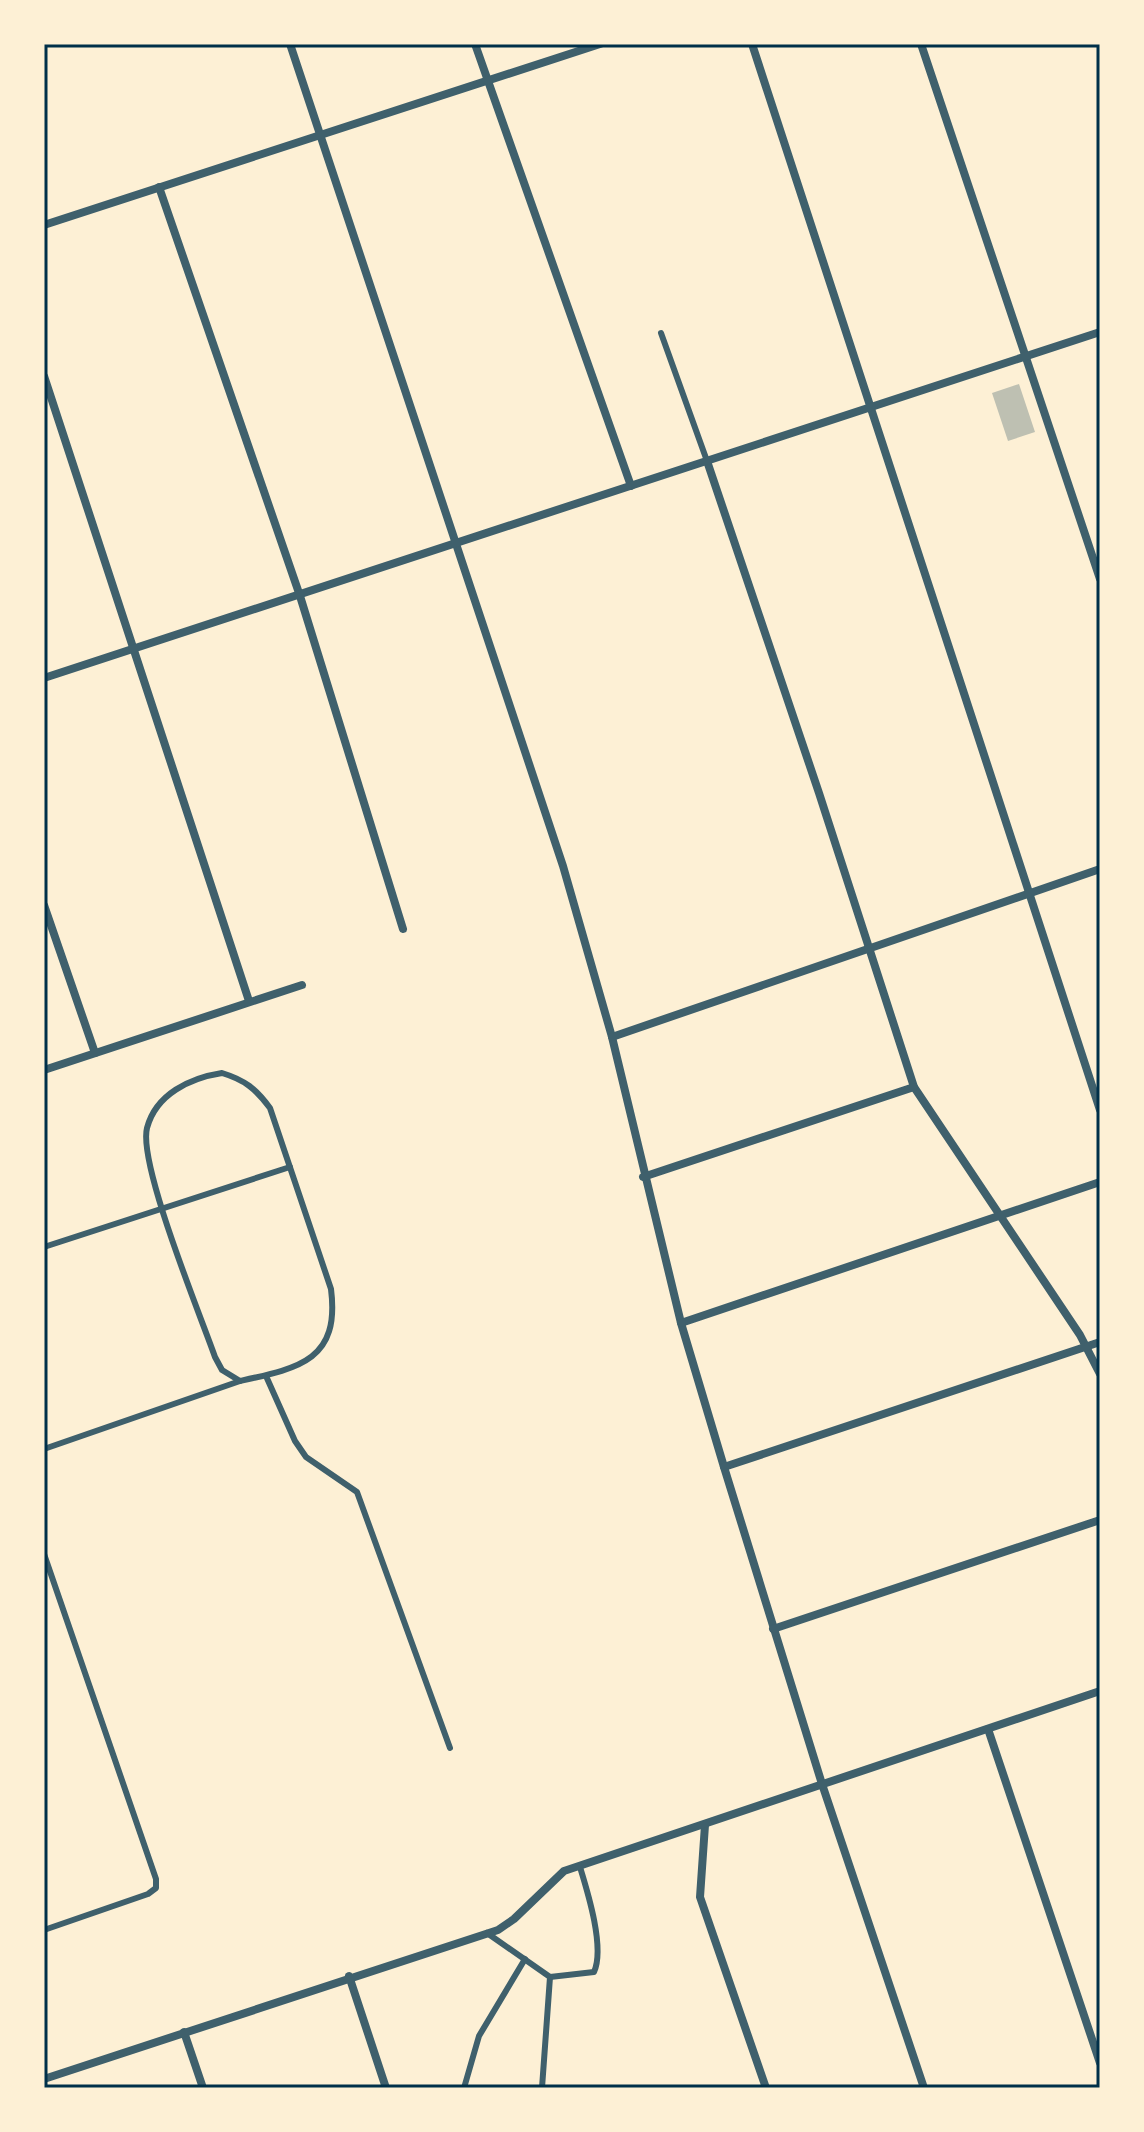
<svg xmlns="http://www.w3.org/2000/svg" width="1144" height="2132" font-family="Manrope,sans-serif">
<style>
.building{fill:#bec0b2}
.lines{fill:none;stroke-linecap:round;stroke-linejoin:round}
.service{stroke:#3f606c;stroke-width:6}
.minor{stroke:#3f606c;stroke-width:8}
.neatline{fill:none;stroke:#003049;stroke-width:3}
</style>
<rect width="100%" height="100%" fill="#fdf0d5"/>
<polygon class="building" points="1019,384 1035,432 1008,441 992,393"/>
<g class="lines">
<g class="service">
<polyline points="661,333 707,461"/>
<path d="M222,1073C245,1080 256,1089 270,1108L331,1289C340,1360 300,1368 240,1381L222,1370L215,1357C200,1314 138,1164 147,1128C156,1094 190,1078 222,1073Z"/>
<polyline points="44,1247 290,1167"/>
<polyline points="266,1376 295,1441 306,1457 357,1492 450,1748"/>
<polyline points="44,1449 240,1381"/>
<polyline points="44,1554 156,1879 156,1888 148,1894 44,1930"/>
<polyline points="487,1933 550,1977 542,2088"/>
<path d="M550,1977L594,1972C605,1948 588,1893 580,1867"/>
<polyline points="464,2088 479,2036 525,1959"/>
</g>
<g class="minor">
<polyline points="290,44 563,866 612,1037 681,1323 724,1467 822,1784 924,2088"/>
<polyline points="475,44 631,486"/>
<polyline points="752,44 1100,1110"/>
<polyline points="921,44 1100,579"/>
<polyline points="159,187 300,596 403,929"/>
<polyline points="44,225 600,44"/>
<polyline points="44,376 249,1001"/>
<polyline points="707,461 819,793 914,1087 1080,1335 1100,1374"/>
<polyline points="44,678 1100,332"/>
<polyline points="44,905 95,1053"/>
<polyline points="612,1037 1100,869"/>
<polyline points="44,1070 302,985"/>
<polyline points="643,1177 914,1087"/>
<polyline points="681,1323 1100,1182"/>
<polyline points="724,1467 1100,1342"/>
<polyline points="773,1629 1100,1520"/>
<polyline points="988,1729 1100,2063"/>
<polyline points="705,1825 700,1897 766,2088"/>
<polyline points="349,1976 386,2088"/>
<polyline points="184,2032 203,2088"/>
<polyline points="44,2079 498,1930 514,1919 564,1871 1100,1691"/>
</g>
</g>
<rect width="1144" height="2132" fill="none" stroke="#fdf0d5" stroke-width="92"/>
<rect x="46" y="46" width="1052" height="2040" class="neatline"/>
</svg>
